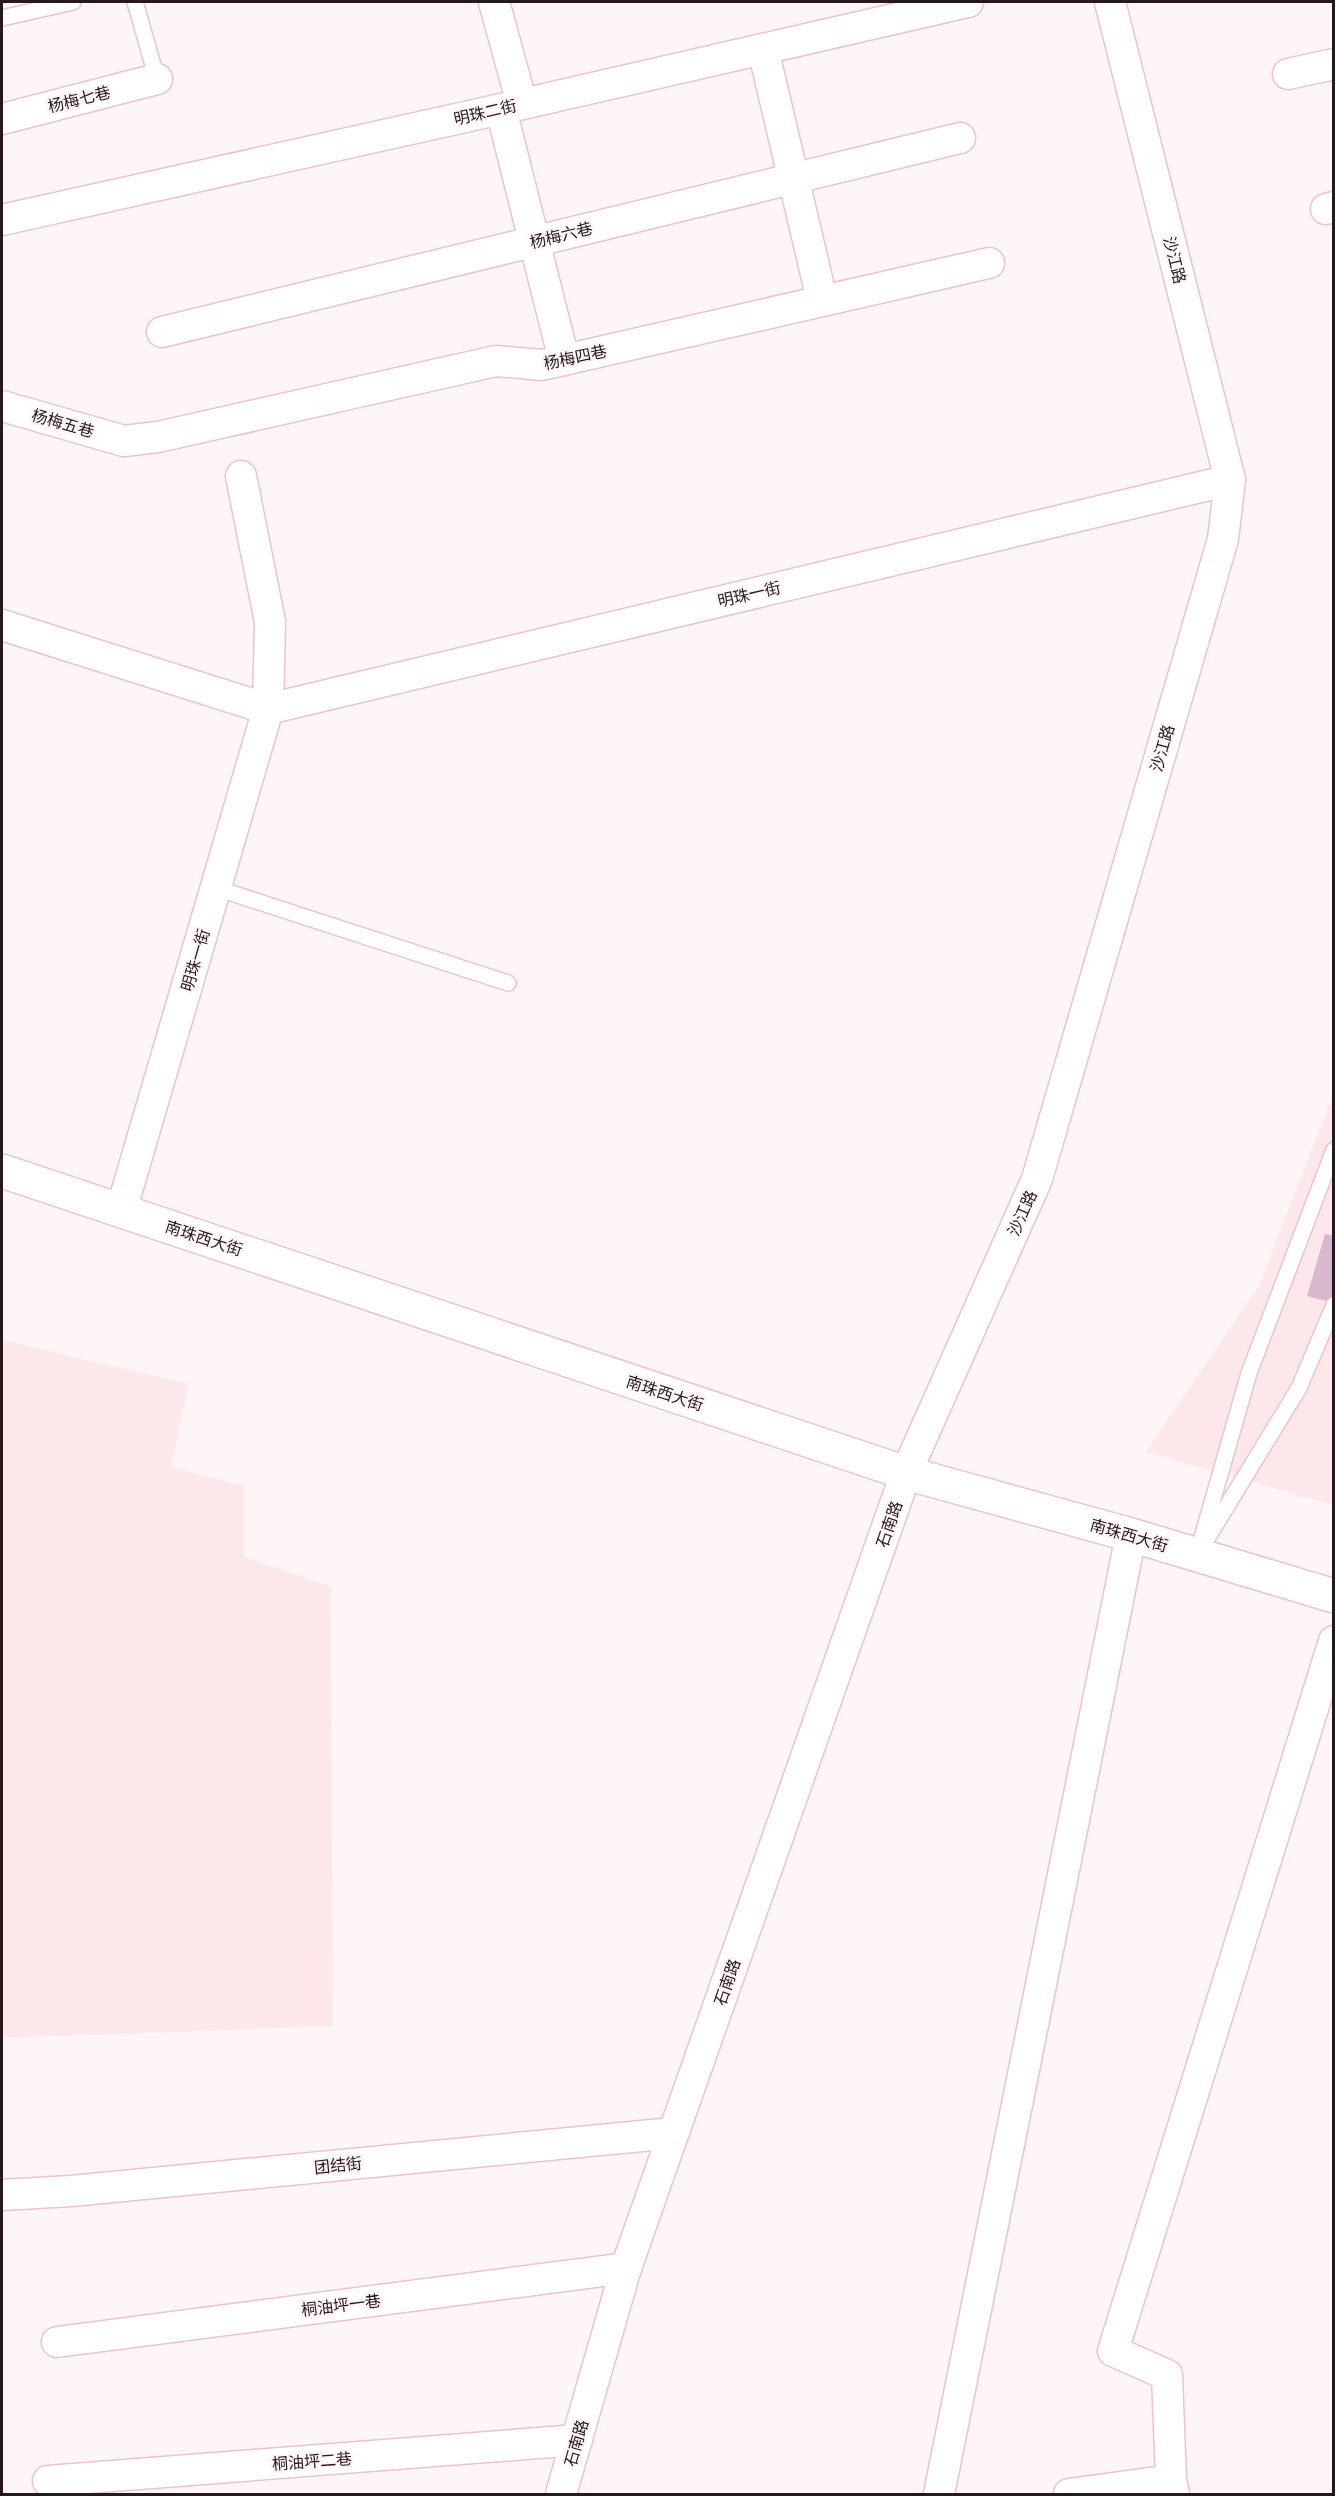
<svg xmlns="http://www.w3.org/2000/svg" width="1335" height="2496" font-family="'Source Sans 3','Noto Sans SC',sans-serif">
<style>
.built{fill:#fce7eb}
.building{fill:#d9b7ce}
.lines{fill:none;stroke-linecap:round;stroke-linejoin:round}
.service-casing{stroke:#edc3cb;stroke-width:18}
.minor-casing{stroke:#edc3cb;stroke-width:33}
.secondary-casing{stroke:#edc3cb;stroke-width:36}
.service{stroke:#fff;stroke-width:15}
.minor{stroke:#fff;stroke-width:30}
.secondary{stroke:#fff;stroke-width:33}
.labels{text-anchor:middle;stroke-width:5;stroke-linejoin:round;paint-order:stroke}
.street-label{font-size:16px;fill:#26181b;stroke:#fef5f7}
</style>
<rect width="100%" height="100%" fill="#fef5f7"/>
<g class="built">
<polygon points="1333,1095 1333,1505 1146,1452 1259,1286"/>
<polygon points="2,1340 188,1384 171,1467 244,1486 244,1557 331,1587 333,2026 2,2038"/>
</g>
<polygon class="building" points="1325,1234 1334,1236 1334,1303 1307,1296"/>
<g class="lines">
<g class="service-casing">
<g id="service">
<polyline points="135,2 157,79"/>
<polyline points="2,18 73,2"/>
<polyline points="216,888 508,983"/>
<polyline points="1208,1537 1299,1388 1334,1305"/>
<polyline points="1197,1555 1249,1373 1334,1150"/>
</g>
</g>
<g class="minor-casing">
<g id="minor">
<polyline points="494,2 522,104"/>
<polyline points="763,49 822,300"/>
<polyline points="1288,74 1334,64"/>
<polyline points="501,109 564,360"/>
<polyline points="2,119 157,79"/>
<polyline points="1326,209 1334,207"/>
<polyline points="2,220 501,109 968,2"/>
<polyline points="162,332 960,138"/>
<polyline points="2,406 124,441 158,437 496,361 542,365 989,263"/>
<polyline points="2,625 268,709 1230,480"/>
<polyline points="121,1211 268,709 270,622 241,476"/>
<polyline points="2,2195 71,2191 673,2133"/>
<polyline points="57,2342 626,2268"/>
<polyline points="48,2481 577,2440"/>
<polyline points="561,2494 626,2268 906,1473 1037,1179 1223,539 1230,480 1110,2"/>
<polyline points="939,2494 1131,1535"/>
<polyline points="1069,2494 1171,2480"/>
<polyline points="1174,2494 1171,2480 1167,2375 1113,2351 1334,1641"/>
</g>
</g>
<g class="secondary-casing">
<polyline id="secondary" points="2,1171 906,1473 1131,1535 1334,1596"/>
</g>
<use href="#service" class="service"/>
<use href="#minor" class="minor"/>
<use href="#secondary" class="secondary"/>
</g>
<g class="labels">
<g class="street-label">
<text transform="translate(79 99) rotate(-14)" y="6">杨梅七巷</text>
<text transform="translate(485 112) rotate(-13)" y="6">明珠二街</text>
<text transform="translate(561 235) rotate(-14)" y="6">杨梅六巷</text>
<text transform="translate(1175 260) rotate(76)" y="6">沙江路</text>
<text transform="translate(575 357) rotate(-12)" y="6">杨梅四巷</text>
<text transform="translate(63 423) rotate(16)" y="6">杨梅五巷</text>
<text transform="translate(749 594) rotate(-13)" y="6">明珠一街</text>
<text transform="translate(1162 748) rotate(-74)" y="6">沙江路</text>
<text transform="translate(195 960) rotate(-74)" y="6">明珠一街</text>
<text transform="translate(1022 1213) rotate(-66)" y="6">沙江路</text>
<text transform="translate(204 1238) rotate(18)" y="6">南珠西大街</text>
<text transform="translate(665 1393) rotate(18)" y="6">南珠西大街</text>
<text transform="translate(889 1524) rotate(-71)" y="6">石南路</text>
<text transform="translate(1129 1535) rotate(16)" y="6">南珠西大街</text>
<text transform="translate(727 1982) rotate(-71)" y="6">石南路</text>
<text transform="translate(338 2165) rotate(-6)" y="6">团结街</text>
<text transform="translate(341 2305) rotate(-7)" y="6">桐油坪一巷</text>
<text transform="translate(576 2443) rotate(-74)" y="6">石南路</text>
<text transform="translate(312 2461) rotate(-4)" y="6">桐油坪二巷</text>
</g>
</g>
<rect width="1335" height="2496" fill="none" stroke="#26181b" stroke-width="6"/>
</svg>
